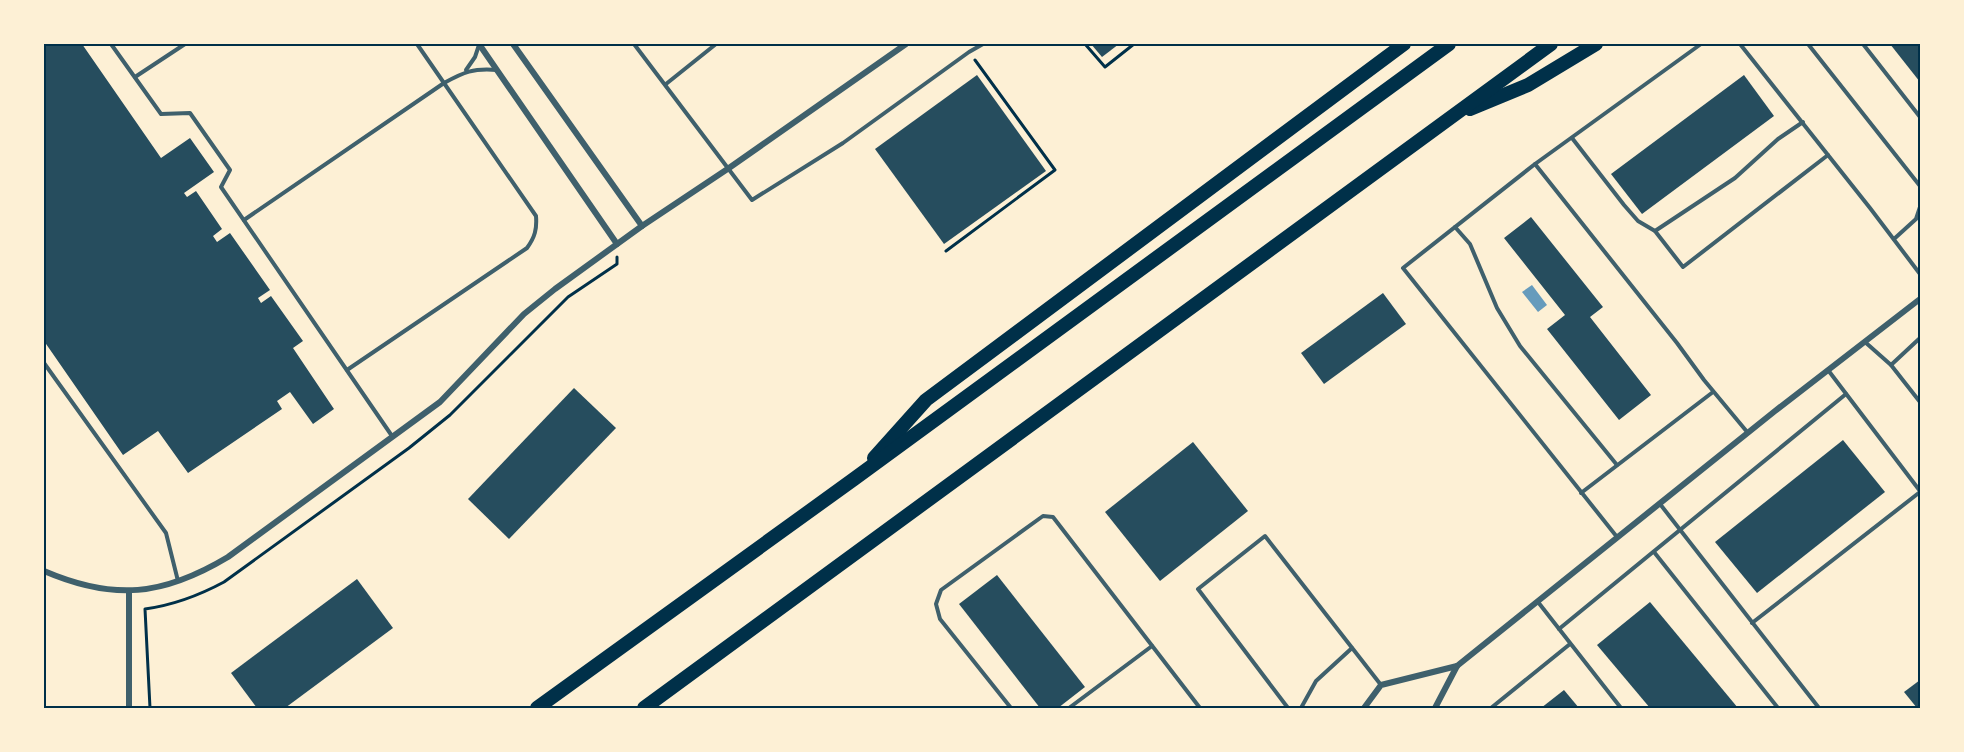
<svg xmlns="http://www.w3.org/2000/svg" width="1964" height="752" font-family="'Fira Sans',sans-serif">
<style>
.water{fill:#669bbc}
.building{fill:#264d5e}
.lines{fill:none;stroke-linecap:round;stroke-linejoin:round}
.path{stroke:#003049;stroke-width:3}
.service{stroke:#3f606c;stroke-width:4}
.minor{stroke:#3f606c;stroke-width:6}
.motorway{stroke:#003049;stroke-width:14}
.neatline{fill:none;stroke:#003049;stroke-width:2}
</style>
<rect width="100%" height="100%" fill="#fdf0d5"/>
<polygon class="water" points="1532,285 1547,305 1538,312 1522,292"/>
<g class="building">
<polygon points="44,44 82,44 161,158 190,138 214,172 184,193 187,197 196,191 222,229 213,236 217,242 230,233 270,290 258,298 261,303 271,296 303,341 293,348 334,409 313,424 290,392 277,401 282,409 188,473 158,431 123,455 44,341"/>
<polygon points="1091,44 1119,44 1102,57"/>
<polygon points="1890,44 1920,44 1920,82"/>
<polygon points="977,75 1046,171 944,244 875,149"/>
<polygon points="1744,75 1774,116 1642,214 1611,174"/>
<polygon points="1531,217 1603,307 1590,317 1651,395 1619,420 1547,329 1565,315 1504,238"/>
<polygon points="1383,293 1406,324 1324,384 1301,353"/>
<polygon points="574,388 616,428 509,539 468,499"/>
<polygon points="1843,440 1885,492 1757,593 1715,542"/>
<polygon points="1193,442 1248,511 1160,581 1105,512"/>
<polygon points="997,575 1085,687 1058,708 1040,708 959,604"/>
<polygon points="357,579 393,628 285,708 257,708 231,673"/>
<polygon points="1650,602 1738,708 1650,708 1597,645"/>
<polygon points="1920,680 1920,708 1917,708 1904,692"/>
<polygon points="1564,690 1579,708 1541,708"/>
</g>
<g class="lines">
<g class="path">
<polyline points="1085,44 1105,67 1134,44"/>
<polyline points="946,251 1055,170 975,60"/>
<path d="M150,708L145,609C174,605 198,596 224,582L409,448L450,415L568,297L617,264V257"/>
</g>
<g class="service">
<polyline points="111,44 161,114 190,113 230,170 221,187 392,436"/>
<polyline points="634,44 752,200 843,143 969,52 983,44"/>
<polyline points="1740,44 1870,208 1920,274"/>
<polyline points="1808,44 1920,186"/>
<polyline points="1863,44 1920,117"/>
<polyline points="466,70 475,57 479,45"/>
<polyline points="135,77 185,44"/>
<polyline points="666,84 716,44"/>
<polyline points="1572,138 1624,205 1638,221 1655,231 1683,267 1828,155"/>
<polyline points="1535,164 1677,343 1704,380 1748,433"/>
<path d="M244,220L444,83C464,72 473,68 497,70"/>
<polyline points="1455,227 1470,244 1497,308 1520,346 1617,465"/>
<polyline points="1655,231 1735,178 1778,139 1803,122"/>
<polyline points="1894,239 1916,219 1920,207"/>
<polyline points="1865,342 1891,365 1920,402"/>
<polyline points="44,363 166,533 178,581"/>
<polyline points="1891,365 1920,338"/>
<path d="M347,370L527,248C535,237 537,229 536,216L417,44"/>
<polyline points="1828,370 1920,491"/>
<polyline points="1581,493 1713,392"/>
<polyline points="1660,504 1819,708"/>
<polyline points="1617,537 1403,268 1535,164 1701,44"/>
<polyline points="1654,552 1778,708"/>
<polyline points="1538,602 1621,708"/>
<polyline points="1752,623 1920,492"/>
<polyline points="1559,629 1846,394"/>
<polyline points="1011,708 940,619 936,604 941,590 1043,516 1053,517 1200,708"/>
<polyline points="1069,708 1152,646"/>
<polyline points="1288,708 1198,589 1265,536 1381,685"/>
<polyline points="1301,708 1316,681 1352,648"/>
<polyline points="1491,708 1570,644"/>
</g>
<g class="minor">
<polyline points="479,44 617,244"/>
<polyline points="513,44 642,226"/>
<path d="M44,571C114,601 163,596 228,557L440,402L524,314L555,289L642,226L729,168L906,44"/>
<polyline points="129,591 129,708"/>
<polyline points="1364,708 1381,685 1457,666"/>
<polyline points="1435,708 1457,666 1775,411 1920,299"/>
</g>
<g class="motorway">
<polyline points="1470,109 1528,85 1596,44"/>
<polyline points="874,458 926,400 1404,44"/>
<polyline points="537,708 854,479 1449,44"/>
<polyline points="644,708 1551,44"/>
</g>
</g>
<rect width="1964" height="752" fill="none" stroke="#fdf0d5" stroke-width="90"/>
<rect x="45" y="45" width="1874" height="662" class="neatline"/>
</svg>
